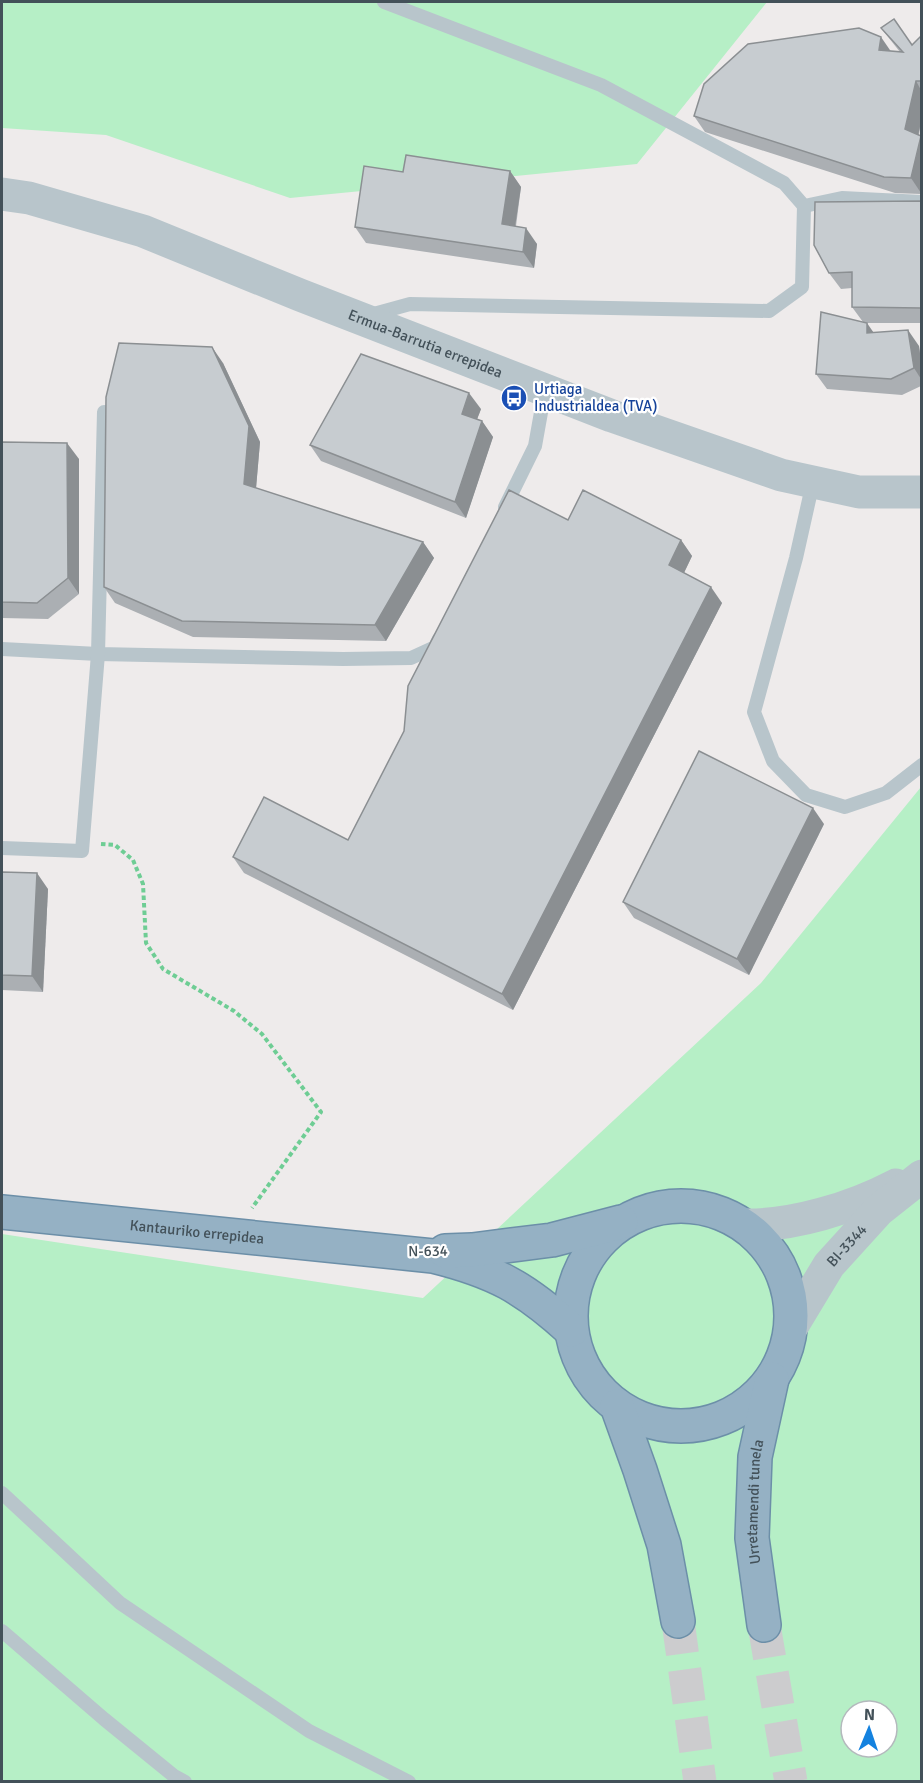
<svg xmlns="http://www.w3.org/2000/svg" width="923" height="1783" font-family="Signika,sans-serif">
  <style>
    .green { fill: #b6efc6; fill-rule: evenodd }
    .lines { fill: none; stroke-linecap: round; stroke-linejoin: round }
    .trunk-tunnel { stroke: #ccccce; stroke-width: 33; stroke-dasharray: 33 16; stroke-linecap: butt }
    .trunk-casing { stroke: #6c8fa8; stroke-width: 36 }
    .path { stroke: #6ecd94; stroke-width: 4; stroke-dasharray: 4.5 3; stroke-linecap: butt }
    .service { stroke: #b8c5cb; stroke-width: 14 }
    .tertiary { stroke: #b8c5cb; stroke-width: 33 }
    .trunk { stroke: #95b1c4; stroke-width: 33 }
    .wall { fill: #abafb3 }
    .shaded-wall { fill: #8b8f92 }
    .building { fill: #c7ccd0; stroke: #8b8f92; stroke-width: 1.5 }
    .labels { text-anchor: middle; stroke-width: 4.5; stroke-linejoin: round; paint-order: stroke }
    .street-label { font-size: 15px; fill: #435159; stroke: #fff }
    .transit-label { font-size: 15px; fill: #164399; stroke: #fff; text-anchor: start }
  </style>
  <rect width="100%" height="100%" fill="#eeebeb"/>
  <g class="green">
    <polygon points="2,2 767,2 637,164 290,198 106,135 2,128"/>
    <path d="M 921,787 L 921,1781 L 2,1781 L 2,1234 L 423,1298 L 761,983 ZM 851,1711 L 887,1711 L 887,1747 L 851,1747 Z"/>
  </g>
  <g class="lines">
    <g class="trunk-tunnel">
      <polyline points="678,1621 700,1782"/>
      <polyline points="764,1625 791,1782"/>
    </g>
    <defs>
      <g id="trunk">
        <circle cx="681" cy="1316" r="110"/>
        <path id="s3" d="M 2,1212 L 433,1256 C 494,1271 524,1287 571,1330"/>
        <polyline points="445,1251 472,1250 552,1240 621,1222"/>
        <polyline points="617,1406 640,1470 664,1545 678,1621"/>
        <path id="s4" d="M 764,1625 L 752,1538 L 755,1457 L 772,1379"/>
      </g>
    </defs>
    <use href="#trunk" class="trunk-casing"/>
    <polyline class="path" points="101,844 115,845 133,860 143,884 146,943 163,969 234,1011 262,1034 321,1112 252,1208"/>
    <g class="service">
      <polyline points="809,205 842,198 922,202"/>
      <polyline points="370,315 410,304 769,311 802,287 804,206 784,183 601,85 384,2"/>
      <polyline points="813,482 796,558 754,712 773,761 806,795 845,807 886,793 922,765"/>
      <polyline points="505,507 535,446 545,390"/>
      <polyline points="2,649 98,654 343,659 411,658 435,647 439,639"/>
      <polyline points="2,848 82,851 98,654 104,412"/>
      <polyline points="2,1493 120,1603 309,1731 409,1782"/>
      <polyline points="2,1631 104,1719 174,1776 185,1782"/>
    </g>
    <g class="tertiary">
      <path id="s1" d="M 2,194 L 29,198 L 143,231 L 300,295 L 612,416 L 781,475 L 859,492 L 922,492"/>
      <path d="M 744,1225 C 793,1226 852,1208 896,1185"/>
      <path id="s2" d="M 791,1328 L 829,1265 L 879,1210 L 922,1176"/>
    </g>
    <use href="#trunk" class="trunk"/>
  </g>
  <g class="wall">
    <polygon points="881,28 912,45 921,36 921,122 919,135 921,136 921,194 895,193 705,132 694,116 891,51 900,52"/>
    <polygon points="510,171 521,187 516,226 537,244 534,268 366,243 355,227 403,172"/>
    <polygon points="921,201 921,323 864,323 874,333 919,346 921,361 921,386 902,395 827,389 816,374 863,322 852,307 852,288 841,289 829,273"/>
    <polygon points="223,363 260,442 256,488 423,542 434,558 386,641 193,637 115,603 104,587"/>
    <polygon points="481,409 477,419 482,421 493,437 466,518 321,461 310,445"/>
    <polygon points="2,442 79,459 79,594 48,619 2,618"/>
    <polygon points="568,520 681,540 692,556 684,573 722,603 513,1010 244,873 233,857 348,840"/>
    <polygon points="824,824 749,975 634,918 623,902"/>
    <polygon points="2,872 48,889 43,992 2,990"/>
  </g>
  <g class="shaded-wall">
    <polygon points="881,37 892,53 879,50"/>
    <polygon points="916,81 921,90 921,122 916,145 905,129"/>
    <polygon points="921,136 921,193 911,178"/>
    <polygon points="510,171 521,187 513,240 502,224"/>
    <polygon points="526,228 537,244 534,268 523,252"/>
    <polygon points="867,323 878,339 867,333"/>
    <polygon points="908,330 919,346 921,361 921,379 914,368"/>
    <polygon points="212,347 223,363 260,442 255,500 244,484"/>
    <polygon points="469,393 481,409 473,430 462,414"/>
    <polygon points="482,421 493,437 466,518 455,502"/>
    <polygon points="67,443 79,459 79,594 68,578"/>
    <polygon points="681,540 692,556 680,581 669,565"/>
    <polygon points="423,542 434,558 386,641 375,625"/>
    <polygon points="711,587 722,603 513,1010 502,994"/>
    <polygon points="813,808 824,824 749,975 737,959"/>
    <polygon points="37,873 48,889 43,992 32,976"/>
  </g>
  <g class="building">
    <polygon points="894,19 912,45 921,36 921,81 916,81 905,129 921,136 911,178 884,177 694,116 704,84 748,44 859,28 881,37 879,50 903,52 881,28"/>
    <polygon points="406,155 510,171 502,224 526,228 523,252 355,227 364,166 403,172"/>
    <polygon points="921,201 921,308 852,307 852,272 829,273 814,245 815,202"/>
    <polygon points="821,312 867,323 867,333 908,330 914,368 891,379 816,374"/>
    <polygon points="119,343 212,347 249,426 244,484 423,542 375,625 182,621 104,587 106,397"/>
    <polygon points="361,354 469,393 462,414 482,421 455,502 310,445"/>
    <polygon points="2,442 67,443 68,578 37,603 2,602"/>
    <polygon points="509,490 568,520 583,490 681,540 669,565 711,587 502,994 233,857 264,797 348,840 404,731 408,686"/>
    <polygon points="699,751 813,808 737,959 623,902"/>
    <polygon points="2,872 37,873 32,976 2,975"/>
  </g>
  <defs>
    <symbol id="bus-disc" viewBox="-11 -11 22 22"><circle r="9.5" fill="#1a4fb4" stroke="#fff"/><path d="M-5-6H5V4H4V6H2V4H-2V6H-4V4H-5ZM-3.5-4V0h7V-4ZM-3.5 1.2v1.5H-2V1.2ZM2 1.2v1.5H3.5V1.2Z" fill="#fff"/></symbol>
  </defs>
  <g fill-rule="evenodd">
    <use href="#bus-disc" x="499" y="383" width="30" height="30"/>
  </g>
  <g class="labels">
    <g class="street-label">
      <text dy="5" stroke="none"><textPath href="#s1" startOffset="450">Ermua-Barrutia errepidea</textPath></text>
      <text dy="5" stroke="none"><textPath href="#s3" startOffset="196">Kantauriko errepidea</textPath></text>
      <text dy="5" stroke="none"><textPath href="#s2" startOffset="100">BI-3344</textPath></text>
      <text transform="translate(428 1251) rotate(-1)" y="5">N-634</text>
      <text dy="5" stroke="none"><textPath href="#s4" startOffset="124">Urretamendi tunela</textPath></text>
    </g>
    <g class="transit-label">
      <text x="534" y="394">Urtiaga<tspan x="534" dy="17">Industrialdea (TVA)</tspan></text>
    </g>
  </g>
  <rect width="923" height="1783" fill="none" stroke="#435159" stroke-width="6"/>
  <g transform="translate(869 1729) rotate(2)"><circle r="28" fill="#ffffff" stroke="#b4b9bd" stroke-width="1.5"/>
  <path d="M0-4.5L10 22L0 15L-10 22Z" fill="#1482df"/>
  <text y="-9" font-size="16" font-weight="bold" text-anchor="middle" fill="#435159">N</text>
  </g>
</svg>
